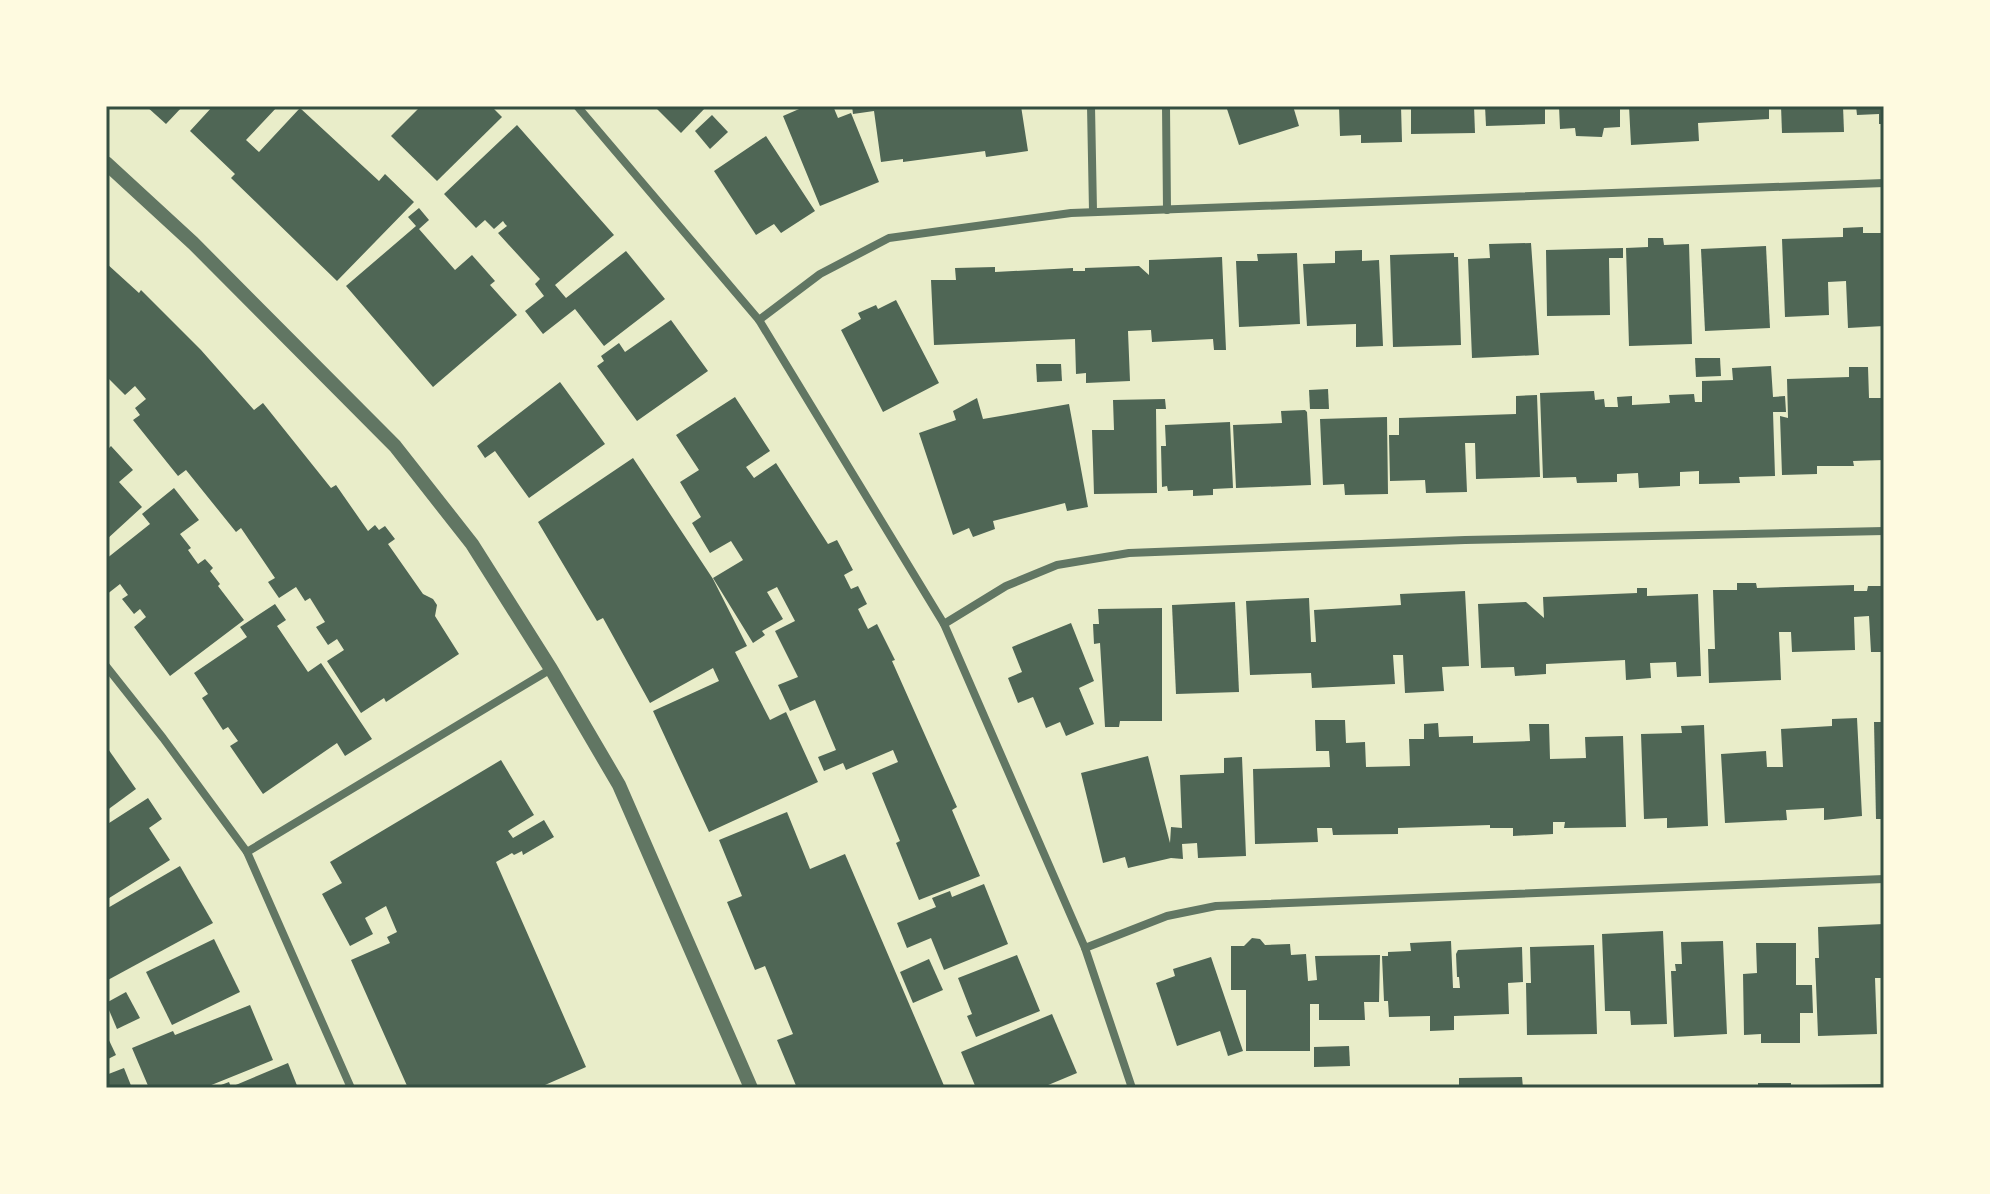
<svg xmlns="http://www.w3.org/2000/svg" width="1990" height="1194" font-family="'Titillium Web',sans-serif">
  <style>
    .building { fill: #4f6655 }
    .lines { fill: none; stroke-linecap: round; stroke-linejoin: round }
    .minor { stroke: #617663; stroke-width: 8 }
    .tertiary { stroke: #617663; stroke-width: 14 }
    .neatline { fill: none; stroke: #344e41; stroke-width: 3 }
  </style>
  <rect width="100%" height="100%" fill="#e9edc9"/>
  <g class="building">
    <polygon points="146,106 183,106 166,124"/>
    <polygon points="213,106 278,106 246,140 259,152 300,108 379,181 385,174 414,202 337,281 231,178 235,174 190,131"/>
    <polygon points="421,106 491,106 502,117 437,181 391,136"/>
    <polygon points="654,106 707,106 681,133"/>
    <polygon points="806,106 833,106 838,118 851,113 879,182 820,206 783,116"/>
    <polygon points="852,106 1021,106 1028,151 986,157 985,151 903,162 903,159 881,162 874,111 853,114"/>
    <polygon points="1226,106 1293,106 1299,126 1239,145"/>
    <polygon points="1339,106 1401,106 1402,142 1361,143 1361,135 1340,136"/>
    <polygon points="1411,106 1474,106 1475,133 1411,134"/>
    <polygon points="1485,106 1545,106 1545,124 1486,126"/>
    <polygon points="1559,106 1620,106 1620,127 1604,128 1602,137 1576,136 1575,128 1560,129"/>
    <polygon points="1629,106 1769,106 1769,119 1698,123 1699,141 1631,145"/>
    <polygon points="1781,106 1843,106 1844,132 1782,133"/>
    <polygon points="1856,106 1884,106 1884,124 1879,124 1879,114 1857,115"/>
    <polygon points="712,115 728,132 710,149 695,131"/>
    <polygon points="517,125 614,235 555,285 566,298 626,251 665,299 604,346 575,309 543,334 525,311 544,296 535,284 540,279 498,233 507,226 505,224 503,221 494,229 485,220 476,228 444,194"/>
    <polygon points="766,136 815,211 781,233 774,224 756,235 714,171"/>
    <polygon points="419,208 429,220 419,229 455,270 472,255 495,281 490,285 517,315 433,387 346,286 416,226 408,217"/>
    <polygon points="1863,227 1863,233 1884,233 1884,326 1848,328 1846,281 1828,282 1829,315 1785,317 1782,239 1843,237 1843,228"/>
    <polygon points="1648,238 1663,238 1664,245 1689,244 1692,344 1629,346 1626,248 1648,247"/>
    <polygon points="1531,243 1539,355 1472,358 1468,259 1490,258 1489,244"/>
    <polygon points="1766,246 1770,328 1705,331 1701,249"/>
    <polygon points="1623,248 1623,258 1609,258 1610,315 1547,316 1546,250"/>
    <polygon points="1362,250 1362,261 1379,260 1383,346 1356,347 1356,324 1307,326 1303,264 1335,263 1335,251"/>
    <polygon points="1297,253 1300,324 1239,327 1236,261 1258,261 1257,254"/>
    <polygon points="1454,253 1454,257 1458,257 1461,345 1393,347 1390,255"/>
    <polygon points="1222,257 1226,350 1214,350 1213,339 1152,342 1151,330 1128,331 1130,381 1086,383 1086,373 1076,374 1075,339 934,345 931,280 956,280 955,268 995,267 995,272 1073,268 1073,271 1085,271 1085,268 1139,266 1149,275 1149,260"/>
    <polygon points="106,263 139,293 141,290 201,350 254,410 263,403 331,488 336,485 368,531 375,525 379,530 385,526 395,539 388,544 423,594 433,599 437,605 435,616 459,654 386,702 384,698 361,713 327,661 344,650 337,639 328,645 316,627 325,622 310,598 305,601 296,587 279,598 268,582 275,578 241,528 236,532 186,470 178,476 133,420 140,415 135,408 146,399 135,386 125,395 106,376"/>
    <polygon points="896,300 939,383 883,412 841,330 861,319 858,313 876,305 878,309"/>
    <polygon points="671,320 708,371 637,421 597,366 604,361 601,356 619,343 625,352"/>
    <polygon points="1695,358 1720,358 1721,376 1696,377"/>
    <polygon points="1036,364 1061,364 1062,381 1037,382"/>
    <polygon points="1771,366 1773,397 1785,396 1786,412 1773,412 1775,476 1739,477 1740,483 1699,484 1699,471 1680,472 1680,486 1639,488 1638,473 1617,474 1617,482 1577,483 1576,477 1543,478 1540,393 1594,391 1595,400 1604,399 1605,407 1618,407 1617,397 1632,396 1632,405 1670,403 1669,395 1694,394 1695,402 1702,402 1702,381 1733,380 1732,368"/>
    <polygon points="1849,367 1868,367 1869,398 1884,398 1884,460 1853,461 1854,466 1817,466 1817,474 1782,475 1780,416 1788,418 1787,379 1849,377"/>
    <polygon points="560,382 605,444 529,498 495,451 485,458 477,446"/>
    <polygon points="1328,389 1329,409 1310,409 1309,390"/>
    <polygon points="1537,395 1540,477 1476,479 1475,443 1465,443 1467,492 1426,493 1425,480 1390,481 1389,435 1399,435 1399,418 1516,414 1516,396"/>
    <polygon points="735,397 770,451 746,467 754,478 776,463 828,544 837,540 853,570 844,575 851,589 858,586 867,604 858,609 868,629 877,624 895,660 892,661 957,807 952,810 980,876 919,900 896,843 900,841 872,773 898,762 893,750 846,770 843,763 824,771 818,757 836,750 815,700 790,711 778,685 798,677 775,631 795,621 777,587 767,592 783,619 762,631 765,635 753,643 713,578 743,560 731,541 710,553 692,523 701,517 680,482 699,470 676,435"/>
    <polygon points="977,398 983,419 1069,404 1088,507 1067,511 1065,503 993,521 995,529 973,537 969,528 953,535 919,433 956,420 953,411"/>
    <polygon points="1165,399 1166,409 1156,409 1157,493 1094,494 1092,430 1114,430 1113,400"/>
    <polygon points="1305,410 1307,412 1311,485 1236,488 1233,425 1282,423 1281,411"/>
    <polygon points="1387,417 1388,494 1345,495 1344,484 1323,485 1320,419"/>
    <polygon points="1230,422 1233,488 1213,489 1213,495 1193,496 1193,490 1168,491 1167,486 1162,487 1161,446 1166,446 1165,425"/>
    <polygon points="111,446 133,470 119,482 142,507 106,540 106,451"/>
    <polygon points="633,458 713,579 747,646 735,652 770,720 786,712 818,782 709,832 653,711 719,681 713,668 650,703 603,618 597,621 538,522"/>
    <polygon points="174,488 199,520 180,534 191,548 188,550 198,564 205,559 213,568 210,571 220,584 218,586 244,620 170,676 134,627 146,617 140,609 134,614 122,599 128,595 120,584 106,595 106,559 150,524 142,514"/>
    <polygon points="1737,583 1756,583 1757,588 1854,585 1854,591 1867,591 1868,586 1884,586 1884,652 1871,652 1869,616 1854,617 1855,650 1792,652 1791,632 1779,632 1781,680 1709,683 1708,649 1715,649 1713,590 1737,590"/>
    <polygon points="1637,588 1647,588 1647,596 1698,594 1701,676 1677,677 1676,662 1650,663 1651,678 1626,680 1625,660 1546,664 1546,674 1515,676 1514,667 1481,668 1478,604 1526,602 1544,618 1543,597 1637,593"/>
    <polygon points="1465,591 1469,666 1442,667 1444,691 1405,693 1403,655 1393,655 1395,684 1312,688 1311,673 1250,675 1246,601 1309,598 1311,642 1316,642 1314,610 1401,605 1400,594"/>
    <polygon points="1235,602 1239,692 1176,694 1172,605"/>
    <polygon points="275,604 286,620 277,626 308,672 321,663 372,739 345,756 337,743 263,794 230,746 238,741 228,727 223,730 202,698 208,694 194,673 247,637 240,627"/>
    <polygon points="1162,608 1162,721 1120,721 1119,727 1105,727 1100,643 1094,644 1093,624 1099,624 1098,609"/>
    <polygon points="1071,623 1094,681 1079,688 1094,724 1066,736 1060,722 1046,728 1033,697 1018,703 1008,678 1022,672 1012,647"/>
    <polygon points="1857,718 1862,816 1824,820 1824,808 1786,810 1787,820 1725,823 1721,754 1766,751 1767,767 1783,767 1781,729 1832,726 1832,719"/>
    <polygon points="1315,720 1345,720 1346,743 1365,742 1366,767 1410,766 1409,739 1424,739 1424,724 1438,723 1439,737 1473,736 1473,743 1530,741 1529,724 1549,724 1550,759 1586,758 1585,737 1623,736 1626,827 1564,828 1565,822 1553,822 1553,834 1513,836 1513,828 1490,828 1490,825 1398,828 1398,834 1333,835 1332,828 1317,828 1318,842 1255,844 1253,769 1330,767 1329,751 1316,751"/>
    <polygon points="1874,722 1884,722 1884,819 1876,819"/>
    <polygon points="1704,725 1708,826 1667,828 1667,818 1644,819 1641,734 1682,733 1681,726"/>
    <polygon points="106,746 136,789 106,811"/>
    <polygon points="1148,756 1170,843 1171,827 1182,828 1180,775 1224,773 1224,758 1242,757 1246,856 1198,858 1197,843 1182,844 1183,859 1171,858 1128,868 1125,857 1103,863 1081,773"/>
    <polygon points="501,760 534,815 508,831 513,838 544,820 554,837 523,855 522,851 514,855 512,853 496,862 586,1067 545,1085 546,1088 408,1088 351,960 390,943 387,937 397,932 386,906 365,918 373,934 350,946 322,894 342,883 330,862"/>
    <polygon points="148,798 162,819 149,828 170,860 106,900 106,825"/>
    <polygon points="787,812 810,869 845,854 945,1088 797,1088 777,1040 793,1034 765,966 755,970 727,902 742,896 719,840"/>
    <polygon points="180,866 213,923 106,981 106,909"/>
    <polygon points="984,884 1008,944 944,970 931,938 907,948 897,923 936,907 932,898 950,891 952,897"/>
    <polygon points="1884,924 1884,978 1875,978 1877,1034 1818,1036 1815,958 1819,958 1818,927"/>
    <polygon points="1663,931 1667,1024 1631,1025 1630,1011 1605,1011 1602,934"/>
    <polygon points="1252,938 1260,939 1265,945 1290,944 1291,955 1306,954 1308,981 1317,980 1315,956 1380,955 1379,1002 1364,1002 1365,1020 1319,1020 1319,1004 1310,1004 1310,1051 1246,1051 1246,990 1231,990 1231,946 1244,946"/>
    <polygon points="214,939 240,992 172,1025 146,972"/>
    <polygon points="1451,941 1453,988 1460,988 1459,977 1457,977 1456,954 1458,950 1522,947 1523,982 1508,983 1509,1014 1454,1016 1454,1030 1430,1031 1430,1016 1389,1017 1388,1001 1384,1001 1382,956 1388,956 1388,952 1411,951 1410,943"/>
    <polygon points="1723,941 1727,1034 1674,1037 1671,971 1676,971 1675,964 1682,964 1681,942"/>
    <polygon points="1756,943 1796,943 1796,985 1812,985 1813,1013 1800,1013 1800,1043 1761,1043 1761,1034 1744,1035 1743,974 1757,973"/>
    <polygon points="1594,945 1597,1034 1527,1035 1526,983 1531,983 1530,947"/>
    <polygon points="1017,955 1040,1011 976,1037 967,1016 972,1014 958,978"/>
    <polygon points="1211,957 1243,1051 1228,1056 1220,1031 1177,1046 1156,983 1175,976 1173,969"/>
    <polygon points="929,959 943,990 913,1003 900,972"/>
    <polygon points="126,992 140,1018 117,1029 106,1003"/>
    <polygon points="250,1005 273,1060 204,1088 149,1088 132,1048 173,1031 175,1035"/>
    <polygon points="1052,1014 1077,1073 1041,1088 976,1088 961,1052"/>
    <polygon points="106,1034 116,1055 106,1060"/>
    <polygon points="1349,1046 1350,1066 1314,1067 1314,1047"/>
    <polygon points="288,1063 298,1088 213,1088 229,1082 231,1087"/>
    <polygon points="124,1068 132,1088 106,1088 106,1075"/>
    <polygon points="1522,1077 1523,1088 1459,1088 1459,1078"/>
    <rect x="1758" y="1083" width="33" height="5"/>
    <polygon points="1884,1084 1884,1088 1820,1088 1820,1085"/>
  </g>
  <g class="lines">
    <g class="minor">
      <polyline points="577,106 759,320 944,624 1085,948 1132,1088"/>
      <polyline points="1091,106 1093,211"/>
      <polyline points="1166,106 1167,210"/>
      <polyline points="759,320 820,274 889,238 1071,213 1884,183"/>
      <polyline points="944,624 1006,586 1057,565 1129,553 1465,540 1884,531"/>
      <polyline points="106,666 163,738 247,852 351,1088"/>
      <polyline points="247,852 551,669"/>
      <polyline points="1085,948 1167,916 1216,906 1884,879"/>
    </g>
    <polyline class="tertiary" points="106,163 193,243 395,446 472,544 551,669 619,785 751,1088"/>
  </g>
  <rect width="1990" height="1194" fill="none" stroke="#fefae0" stroke-width="216"/>
  <rect x="108" y="108" width="1774" height="978" class="neatline"/>
</svg>
